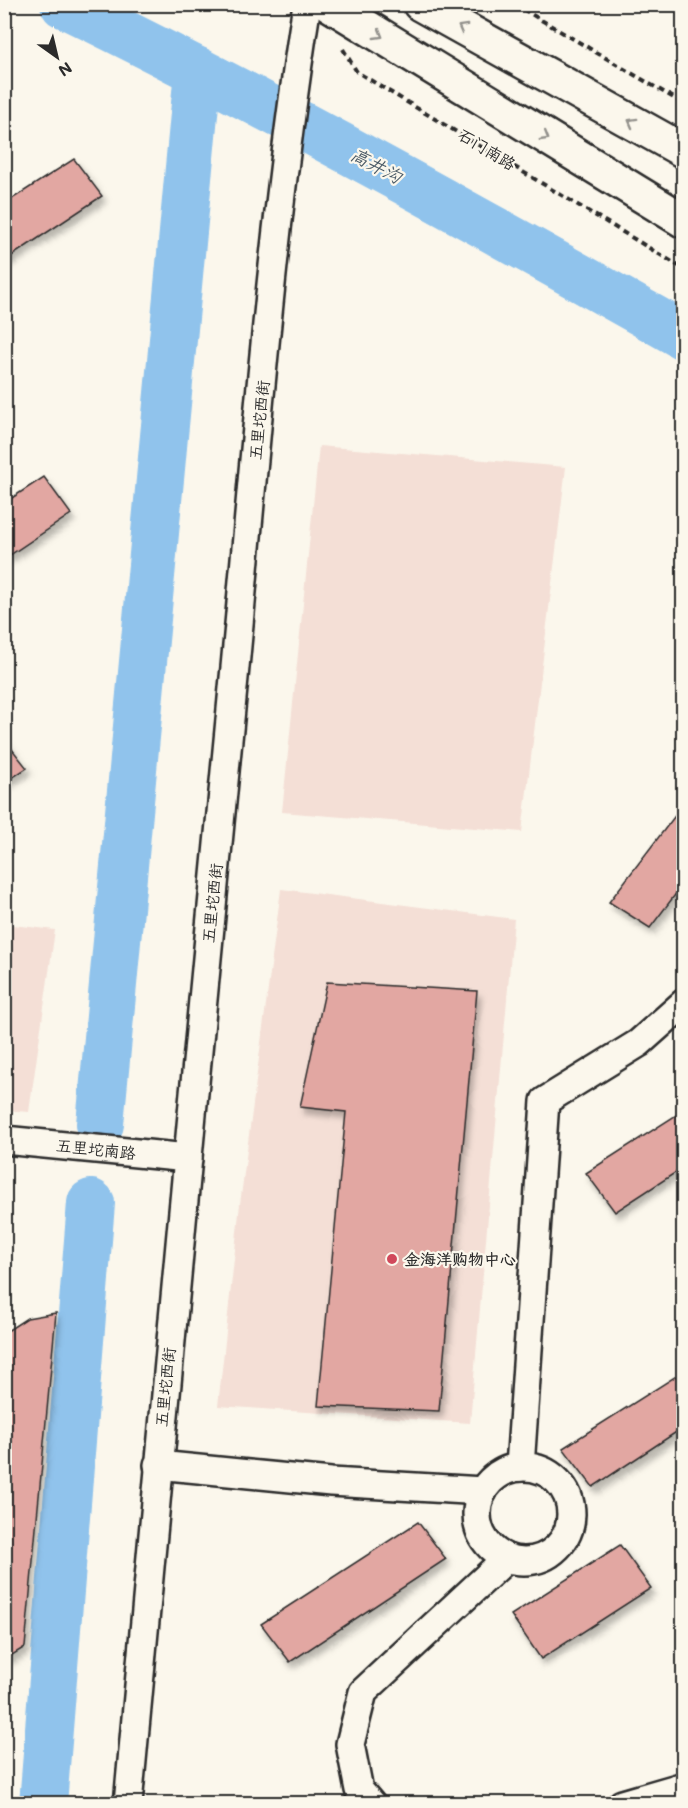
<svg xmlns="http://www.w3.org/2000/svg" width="688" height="1808" font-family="Mali,'LXGW WenKai TC',sans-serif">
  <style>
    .built { fill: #f4dfd6 }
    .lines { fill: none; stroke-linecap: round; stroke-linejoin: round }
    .river { stroke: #90c3ec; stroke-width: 48 }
    .building { fill: #e2a7a2; stroke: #2b2b2b; stroke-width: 1.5; filter: url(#shadow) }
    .minor-casing { stroke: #2b2b2b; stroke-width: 32 }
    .major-casing { stroke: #2b2b2b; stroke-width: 38 }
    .path { stroke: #2b2b2b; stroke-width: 4; stroke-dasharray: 6 4.5; stroke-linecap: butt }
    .minor { stroke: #fbf7ec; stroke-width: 27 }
    .major { stroke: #fbf7ec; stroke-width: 33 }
    .oneway { stroke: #93918c }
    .poi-dot { fill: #d1495b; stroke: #fbf7ec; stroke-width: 2 }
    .labels { text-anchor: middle; stroke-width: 4.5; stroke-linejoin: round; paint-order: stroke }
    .street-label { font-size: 16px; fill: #2b2b2b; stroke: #fbf7ec }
    .poi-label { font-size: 16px; font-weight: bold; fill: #2b2b2b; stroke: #fbf7ec; text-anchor: start }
    .water-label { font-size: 18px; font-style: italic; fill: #495965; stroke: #fbf7ec }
  </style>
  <defs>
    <filter id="shadow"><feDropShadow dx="3.5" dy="6" stdDeviation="3" flood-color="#0004"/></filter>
  </defs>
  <rect width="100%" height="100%" fill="#fbf7ec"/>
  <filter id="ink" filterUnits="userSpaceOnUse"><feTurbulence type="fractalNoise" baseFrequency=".0167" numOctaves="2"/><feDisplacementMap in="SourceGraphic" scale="12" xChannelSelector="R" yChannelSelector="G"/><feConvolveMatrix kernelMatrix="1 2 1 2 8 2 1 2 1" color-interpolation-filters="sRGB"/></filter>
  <g filter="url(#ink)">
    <g class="built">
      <polygon points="319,446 566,467 522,832 282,812"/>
      <polygon points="281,889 514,919 470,1423 218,1406 240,1204"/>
      <polygon points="5,924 55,930 29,1112 5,1110"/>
    </g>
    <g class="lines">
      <g class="river">
        <path d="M 64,4 C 275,107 479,221 684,336"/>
        <polyline points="100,1124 198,71"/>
        <polyline points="43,1804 91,1203"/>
      </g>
    </g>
    <g class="building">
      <polygon points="74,159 102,196 4,261 4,204"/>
      <polygon points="44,477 71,514 4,559 4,503"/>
      <polygon points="4,739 27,768 4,783"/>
      <polygon points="684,804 684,883 650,928 609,902"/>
      <polygon points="327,982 477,991 439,1411 318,1406 346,1112 300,1107"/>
      <polygon points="684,1110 684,1167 615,1212 586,1173"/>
      <polygon points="56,1313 25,1647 4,1660 4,1333 27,1318"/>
      <polygon points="684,1371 684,1427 593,1487 563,1448"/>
      <polygon points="418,1522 446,1559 290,1662 261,1624"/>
      <polygon points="620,1545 651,1588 541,1659 511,1615"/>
    </g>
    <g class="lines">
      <defs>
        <g id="minor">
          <polyline points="4,1140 188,1158"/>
          <polyline points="158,1465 331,1482 483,1491"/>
          <polyline points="520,1467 545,1101 639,1043 684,1003"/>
          <circle cx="524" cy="1514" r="47"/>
          <path d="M 128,1804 C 160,1438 196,1074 231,709 C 254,474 270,238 307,4"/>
          <polyline points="371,1804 359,1790 350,1744 363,1692 507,1558"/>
          <polyline points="622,1804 684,1786"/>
        </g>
        <g id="major">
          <polyline points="329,4 684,221"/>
          <polyline points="420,4 684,151"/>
        </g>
      </defs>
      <use href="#minor" class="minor-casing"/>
      <use href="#major" class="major-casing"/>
      <g class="path">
        <polyline points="514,4 684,104"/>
        <polyline points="343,49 357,72 684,269"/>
      </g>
      <use href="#minor" class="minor"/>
      <use href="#major" class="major"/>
    </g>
    <defs><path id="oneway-chevron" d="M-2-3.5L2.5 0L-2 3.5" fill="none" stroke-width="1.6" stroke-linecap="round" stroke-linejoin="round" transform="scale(1.5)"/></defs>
    <g class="oneway">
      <use href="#oneway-chevron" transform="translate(462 28) rotate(-151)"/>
      <use href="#oneway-chevron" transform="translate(379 35) rotate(31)"/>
      <use href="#oneway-chevron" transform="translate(632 122) rotate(-151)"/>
      <use href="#oneway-chevron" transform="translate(545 137) rotate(31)"/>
    </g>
  </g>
  <circle class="poi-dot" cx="392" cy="1259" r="6"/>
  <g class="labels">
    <g class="street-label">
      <text transform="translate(487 149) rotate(31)" y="6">石门南路</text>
      <text transform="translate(259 420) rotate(-84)" y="6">五里坨西街</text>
      <text transform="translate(212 903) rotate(-84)" y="6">五里坨西街</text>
      <text transform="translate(96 1149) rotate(6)" y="6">五里坨南路</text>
      <text transform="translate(165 1387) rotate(-84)" y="6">五里坨西街</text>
    </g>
    <g class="poi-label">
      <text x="404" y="1265">金海洋购物中心</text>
    </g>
    <g class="water-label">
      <text transform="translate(376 166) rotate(28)" y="6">高井沟</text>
    </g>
  </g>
  <rect width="688" height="1808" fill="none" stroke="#fbf7ec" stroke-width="24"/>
  <rect x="12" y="12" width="664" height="1784" fill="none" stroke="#2b2b2b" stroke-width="2" filter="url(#ink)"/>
  <g transform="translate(57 57) rotate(146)" stroke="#fbf7ec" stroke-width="4.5" paint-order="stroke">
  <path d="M0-4.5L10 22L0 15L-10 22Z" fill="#2b2b2b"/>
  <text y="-9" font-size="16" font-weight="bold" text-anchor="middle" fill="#2b2b2b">N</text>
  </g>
</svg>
